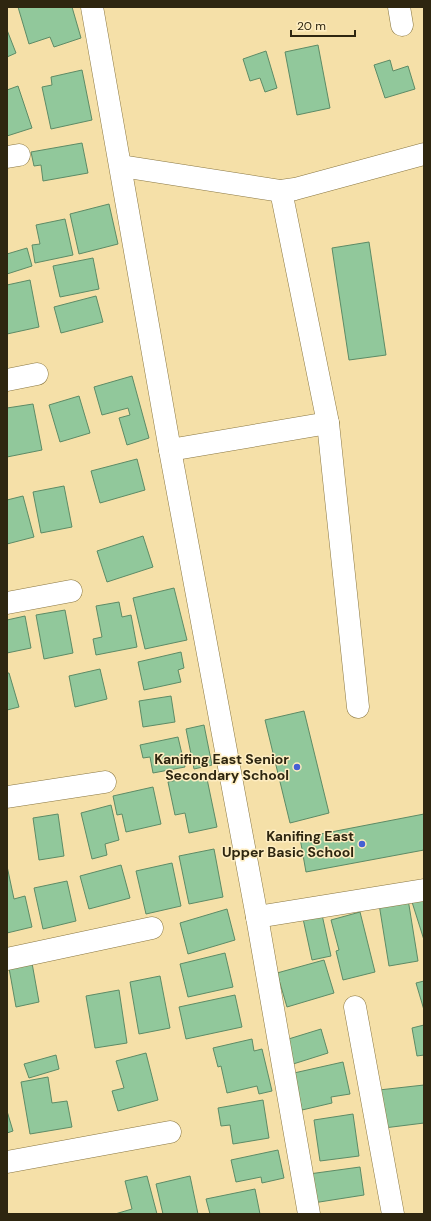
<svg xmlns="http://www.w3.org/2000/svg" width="431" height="1221" font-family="'DM Sans',sans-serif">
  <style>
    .building { fill: #91c89b; stroke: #5d8b66 }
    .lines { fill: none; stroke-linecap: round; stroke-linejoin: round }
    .minor-casing { stroke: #8a7742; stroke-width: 23 }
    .minor { stroke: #fff; stroke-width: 22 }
    .poi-dot { fill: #4660d4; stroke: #feedc1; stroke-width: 1.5 }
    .labels { text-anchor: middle; stroke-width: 3; stroke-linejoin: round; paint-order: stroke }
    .poi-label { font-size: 14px; font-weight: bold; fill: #2e2610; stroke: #feedc1; text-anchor: end }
  </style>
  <rect width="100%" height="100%" fill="#f5e0a8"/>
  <g class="building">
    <polygon points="18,7 72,7 81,38 54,47 50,37 29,44"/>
    <polygon points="7,30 16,53 7,57"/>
    <polygon points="318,45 330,108 297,115 285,52"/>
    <polygon points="266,51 277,88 265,92 260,78 250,81 243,59"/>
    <polygon points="390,60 393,71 408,66 415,89 385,98 374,65"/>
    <polygon points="82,70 92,120 51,129 42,87 52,85 51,77"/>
    <polygon points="18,86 32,128 7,136 7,90"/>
    <polygon points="82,143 88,173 43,181 41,165 34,166 31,152"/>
    <polygon points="109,204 118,244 79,254 70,214"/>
    <polygon points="65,219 73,255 35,263 32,245 40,244 36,225"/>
    <polygon points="369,242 386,355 349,360 332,248"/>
    <polygon points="27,248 32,266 7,274 7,254"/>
    <polygon points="93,258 99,289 60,297 53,266"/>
    <polygon points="30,280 39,327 7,334 7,285"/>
    <polygon points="96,296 103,322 61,333 54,307"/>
    <polygon points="132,376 149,438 127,445 119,418 130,415 128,408 102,415 94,387"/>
    <polygon points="79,396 90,433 60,442 49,405"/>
    <polygon points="33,404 42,450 7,457 7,408"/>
    <polygon points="137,459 145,490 100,503 91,471"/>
    <polygon points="64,486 72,527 41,533 33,492"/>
    <polygon points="23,496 34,537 7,544 7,500"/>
    <polygon points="143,536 153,567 107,582 97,551"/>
    <polygon points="174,588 187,640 145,649 133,598"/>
    <polygon points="119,602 122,617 131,615 137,647 96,655 93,639 102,637 96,606"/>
    <polygon points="65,610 73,653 44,659 36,615"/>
    <polygon points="25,616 31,648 7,653 7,620"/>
    <polygon points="181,652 184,668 178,670 181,682 144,690 138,662"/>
    <polygon points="100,669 107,699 75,707 69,676"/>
    <polygon points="7,673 9,673 19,707 7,710"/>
    <polygon points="171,696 175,722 143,727 139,701"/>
    <polygon points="304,711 329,813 290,823 265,720"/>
    <polygon points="204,725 212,765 194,769 186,729"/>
    <polygon points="178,737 185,767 153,773 150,757 143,758 140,745"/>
    <polygon points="206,774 217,827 189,833 185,813 175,815 168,782"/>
    <polygon points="153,787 161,824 126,832 122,814 117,815 113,796"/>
    <polygon points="111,805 119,840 105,844 107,855 92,859 81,813"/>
    <polygon points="58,814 64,856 39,860 33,818"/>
    <polygon points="424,814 424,850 306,872 300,838"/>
    <polygon points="214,849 223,897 189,904 179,856"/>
    <polygon points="172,863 181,906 146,914 136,871"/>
    <polygon points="121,865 130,898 89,909 80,876"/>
    <polygon points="7,866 14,899 25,896 32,927 7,933"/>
    <polygon points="67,881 76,921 43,929 34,888"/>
    <polygon points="424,898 424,940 412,902"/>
    <polygon points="408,899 418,961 389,966 379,904"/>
    <polygon points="227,909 235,940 188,954 180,923"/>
    <polygon points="321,910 331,956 312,960 302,914"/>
    <polygon points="360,912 375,972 343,980 336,951 339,950 331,920"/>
    <polygon points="225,953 233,987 188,997 180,964"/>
    <polygon points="324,960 334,993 287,1007 277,973"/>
    <polygon points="32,963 39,1002 16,1007 9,968"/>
    <polygon points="160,976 170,1028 139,1034 130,982"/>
    <polygon points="424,981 424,1010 416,983"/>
    <polygon points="119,990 127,1043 95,1048 86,996"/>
    <polygon points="235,995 242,1027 186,1039 179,1007"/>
    <polygon points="424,1025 424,1055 417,1056 412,1028"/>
    <polygon points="321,1029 328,1053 290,1065 282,1041"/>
    <polygon points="252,1039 254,1051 262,1049 272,1091 259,1094 257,1086 227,1093 221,1066 218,1067 213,1048"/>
    <polygon points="146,1053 158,1100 118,1111 112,1091 124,1088 116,1061"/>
    <polygon points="56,1055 59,1069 29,1078 24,1064"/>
    <polygon points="343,1062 350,1094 331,1097 332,1103 302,1110 294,1073"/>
    <polygon points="48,1077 52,1103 67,1101 72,1127 30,1134 21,1082"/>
    <polygon points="424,1085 424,1123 384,1128 379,1090"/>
    <polygon points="263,1100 269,1138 233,1144 230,1125 221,1126 218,1108"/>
    <polygon points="7,1111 13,1131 7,1133"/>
    <polygon points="353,1114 359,1156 320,1161 314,1120"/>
    <polygon points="278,1150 284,1178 262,1183 261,1177 236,1182 231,1160"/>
    <polygon points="360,1167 364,1195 313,1203 309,1174"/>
    <polygon points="147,1176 157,1214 115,1214 132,1209 125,1181"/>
    <polygon points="190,1176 198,1214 163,1214 156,1184"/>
    <polygon points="255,1189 260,1214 210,1214 206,1199"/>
  </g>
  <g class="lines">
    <defs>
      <g id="minor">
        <polyline points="92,7 170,450 257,917 309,1214"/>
        <polyline points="399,7 402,25"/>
        <polyline points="7,157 19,155"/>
        <polyline points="121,166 281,191 295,189 424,154"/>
        <polyline points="7,380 37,374"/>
        <polyline points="328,423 358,707"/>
        <polyline points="170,450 328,423 281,191"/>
        <polyline points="7,603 71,591"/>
        <polyline points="7,797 105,782"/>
        <polyline points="257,917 424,890"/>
        <polyline points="7,959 152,928"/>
        <polyline points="355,1007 393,1214"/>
        <polyline points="7,1162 170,1132"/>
      </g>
    </defs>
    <use href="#minor" class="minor-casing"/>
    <use href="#minor" class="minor"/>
  </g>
  <g class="poi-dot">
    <circle cx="297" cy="767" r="4"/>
    <circle cx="362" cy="844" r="4"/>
  </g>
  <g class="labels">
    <g class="poi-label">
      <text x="289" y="764">Kanifing East Senior<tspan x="289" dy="16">Secondary School</tspan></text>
      <text x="354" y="841">Kanifing East<tspan x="354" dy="16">Upper Basic School</tspan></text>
    </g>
  </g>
  <rect width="431" height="1221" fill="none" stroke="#2e2610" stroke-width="16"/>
  <path d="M291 30v6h64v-6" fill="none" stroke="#2e2610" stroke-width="2"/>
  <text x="297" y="30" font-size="12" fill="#2e2610" stroke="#feedc1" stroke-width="3" paint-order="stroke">20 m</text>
</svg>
